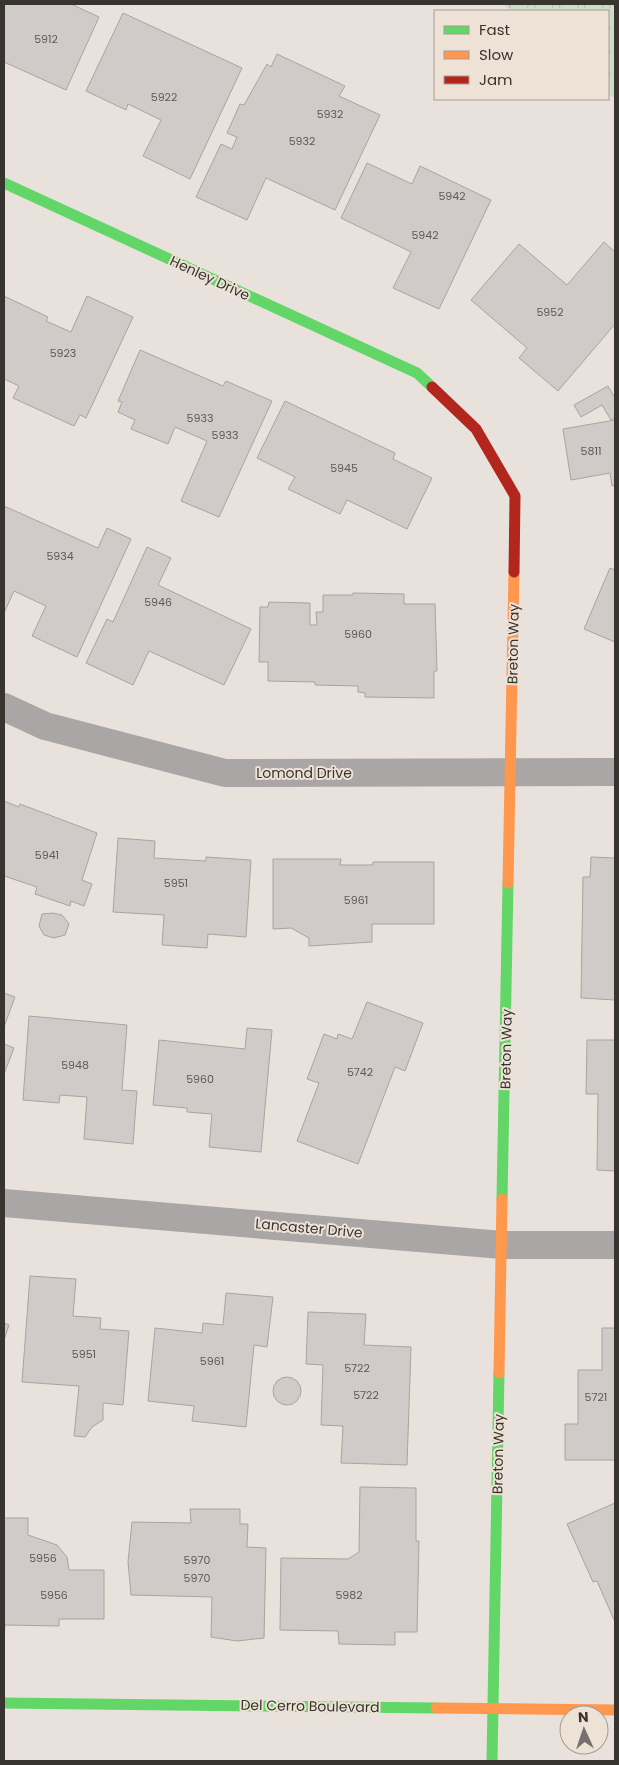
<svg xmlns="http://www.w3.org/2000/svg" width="619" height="1765" font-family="Poppins,sans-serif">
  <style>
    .park { fill: url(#park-crowns) }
    .building { fill: #d0cac8; stroke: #a9a3a1 }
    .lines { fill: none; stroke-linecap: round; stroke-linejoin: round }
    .street { stroke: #aaa6a6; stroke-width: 28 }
    .fast { stroke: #63d668; stroke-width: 11 }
    .slow { stroke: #ff974d; stroke-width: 11 }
    .jam { stroke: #b3261e; stroke-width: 11 }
    .labels { text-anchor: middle; stroke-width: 4; stroke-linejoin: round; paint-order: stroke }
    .number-label { font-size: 11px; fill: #5e5a55 }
    .street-label { font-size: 14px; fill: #38342f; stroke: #eee2d7 }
  </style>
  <defs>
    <pattern id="park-crowns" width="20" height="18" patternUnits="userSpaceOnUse" patternTransform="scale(1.25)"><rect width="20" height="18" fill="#ccdcc7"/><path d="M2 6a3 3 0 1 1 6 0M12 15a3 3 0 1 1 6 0" fill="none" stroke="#b0bdab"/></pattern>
  </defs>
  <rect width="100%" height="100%" fill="#e9e2dc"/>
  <polygon class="park" points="503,4 615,4 615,99 608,93 608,11 511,11"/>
  <g class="building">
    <polygon points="4,4 71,4 99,17 66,90 4,62"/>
    <polygon points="123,13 242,68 190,179 143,156 161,120 128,104 126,110 86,91"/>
    <polygon points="277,54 345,86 339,96 380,115 335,210 266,178 247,220 196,197 221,144 232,149 237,137 227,133 240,104 244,105 267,64 271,67"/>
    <polygon points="367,163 412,184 420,166 491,200 439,309 393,288 411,252 341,218"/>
    <polygon points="604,242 615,252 615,324 558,391 519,358 527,348 471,300 519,244 567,285"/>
    <polygon points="4,296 48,317 46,321 71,332 87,296 133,317 86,418 80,415 74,426 13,398 19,386 4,379"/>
    <polygon points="140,350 223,386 226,381 272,401 219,517 181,501 207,441 175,427 168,444 131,429 135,420 118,412 122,402 118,401"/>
    <polygon points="608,386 615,398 615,418 611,420 602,405 581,417 574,405"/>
    <polygon points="285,401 395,453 393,459 432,478 407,529 347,500 340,514 288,489 295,477 257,458"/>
    <polygon points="615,420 615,485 612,486 610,473 571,480 563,429"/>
    <polygon points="4,506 98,548 107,528 131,539 77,657 32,636 46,606 14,591 4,613"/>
    <polygon points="147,547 171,558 158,585 251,629 224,685 149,651 133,685 86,663 107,619 113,622"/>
    <polygon points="610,568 615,570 615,642 584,629"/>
    <polygon points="353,593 404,594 404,604 435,604 437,671 434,671 434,698 365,697 365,693 358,692 358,686 315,685 315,682 268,681 268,662 259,662 260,607 268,607 269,602 310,603 310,625 317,625 316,612 323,612 323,595 353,595"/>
    <polygon points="4,801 19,807 20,804 97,833 82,880 92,884 84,906 71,901 70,906 35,894 37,887 4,876"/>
    <polygon points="118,838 155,841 154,858 206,861 206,857 251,860 246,937 208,934 207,948 162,945 164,915 113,912"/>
    <polygon points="591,857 615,858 615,1000 581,998 583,877 590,877"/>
    <polygon points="273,859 341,859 340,865 373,865 373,862 434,862 434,924 372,924 372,942 309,946 309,938 291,928 273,929"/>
    <polygon points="53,913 62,915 69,924 65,935 54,938 44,935 39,926 42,914"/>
    <polygon points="4,993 15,997 4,1027"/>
    <polygon points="367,1002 423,1023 405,1071 395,1067 358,1164 297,1141 319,1083 307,1079 324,1034 337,1039 338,1034 352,1039"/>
    <polygon points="29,1016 127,1025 122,1090 137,1091 133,1144 84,1139 87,1097 60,1095 59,1103 23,1100"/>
    <polygon points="247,1028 272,1030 261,1152 209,1147 212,1114 187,1112 187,1108 153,1105 159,1040 245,1049"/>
    <polygon points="587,1040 615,1040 615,1171 597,1170 598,1094 586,1094"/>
    <polygon points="4,1044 14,1048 4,1074"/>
    <polygon points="30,1276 76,1279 73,1316 101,1318 100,1329 129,1331 123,1405 103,1403 103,1420 92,1427 85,1437 74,1436 79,1386 22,1382"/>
    <polygon points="226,1293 273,1297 267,1347 254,1345 246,1427 192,1421 194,1406 148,1401 155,1328 202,1333 203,1323 223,1325"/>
    <polygon points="308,1312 366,1314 364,1345 411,1347 407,1465 341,1463 343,1426 321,1425 323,1365 306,1364"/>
    <polygon points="4,1323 9,1325 4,1340"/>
    <polygon points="602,1328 615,1328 615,1460 565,1460 565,1424 578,1424 578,1370 602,1370"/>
    <circle cx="287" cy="1391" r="14"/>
    <polygon points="360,1487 416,1488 416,1541 419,1541 417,1632 395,1632 395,1645 339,1644 338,1631 280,1630 281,1558 348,1559 359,1552"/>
    <polygon points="615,1503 615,1622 597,1581 593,1582 567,1524"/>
    <polygon points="190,1509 240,1509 240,1524 248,1524 247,1547 266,1548 264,1638 237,1641 211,1637 212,1597 131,1595 128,1562 132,1522 191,1523"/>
    <polygon points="4,1518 28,1518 28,1535 57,1545 67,1557 69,1570 104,1570 104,1619 59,1619 59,1626 5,1625 4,1638"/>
  </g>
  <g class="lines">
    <g class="street">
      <polyline points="4,707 45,726 225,773 615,772"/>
      <polyline points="4,1203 502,1245 615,1245"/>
    </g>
    <g class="fast">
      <polyline points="4,183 417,373 432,387"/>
      <polyline points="502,1199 508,883"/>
      <polyline points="4,1703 436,1708"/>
      <polyline points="492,1761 499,1373"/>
    </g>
    <g class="slow">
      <polyline points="508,883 514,572"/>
      <polyline points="499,1373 502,1199"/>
      <polyline points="436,1708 615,1710"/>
    </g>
    <polyline class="jam" points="432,387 476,429 515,496 514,572"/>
  </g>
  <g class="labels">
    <g class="number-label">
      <text x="46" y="43">5912</text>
      <text x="164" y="101">5922</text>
      <text x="330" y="118">5932</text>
      <text x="302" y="145">5932</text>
      <text x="452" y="200">5942</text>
      <text x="425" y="239">5942</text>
      <text x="550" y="316">5952</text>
      <text x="63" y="357">5923</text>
      <text x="200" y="422">5933</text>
      <text x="225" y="439">5933</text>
      <text x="591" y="455">5811</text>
      <text x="344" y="472">5945</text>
      <text x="60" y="560">5934</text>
      <text x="158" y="606">5946</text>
      <text x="358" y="638">5960</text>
      <text x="47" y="859">5941</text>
      <text x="176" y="887">5951</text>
      <text x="356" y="904">5961</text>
      <text x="75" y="1069">5948</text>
      <text x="360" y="1076">5742</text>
      <text x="200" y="1083">5960</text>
      <text x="84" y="1358">5951</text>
      <text x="212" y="1365">5961</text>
      <text x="357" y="1372">5722</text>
      <text x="366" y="1399">5722</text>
      <text x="596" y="1401">5721</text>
      <text x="43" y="1562">5956</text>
      <text x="197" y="1564">5970</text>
      <text x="197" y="1582">5970</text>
      <text x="54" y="1599">5956</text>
      <text x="349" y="1599">5982</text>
    </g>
    <g class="street-label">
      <text transform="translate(210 278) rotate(25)" y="5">Henley Drive</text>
      <text transform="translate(513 644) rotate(-89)" y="5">Breton Way</text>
      <text x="304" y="778">Lomond Drive</text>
      <text transform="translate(506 1049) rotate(-89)" y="5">Breton Way</text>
      <text transform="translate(309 1228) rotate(5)" y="5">Lancaster Drive</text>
      <text transform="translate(498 1454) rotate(-89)" y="5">Breton Way</text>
      <text transform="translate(310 1706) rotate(1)" y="5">Del Cerro Boulevard</text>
    </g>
  </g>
  <rect width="619" height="1765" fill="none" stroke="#38342f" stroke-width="10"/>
  <rect x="434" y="10" width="175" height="90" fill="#eee2d7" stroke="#a59c94"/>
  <rect x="444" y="26" width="25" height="8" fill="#63d668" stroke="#a59c94"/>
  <text x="479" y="35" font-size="15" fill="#38342f">Fast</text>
  <rect x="444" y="51" width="25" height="8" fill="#ff974d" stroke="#a59c94"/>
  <text x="479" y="60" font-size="15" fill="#38342f">Slow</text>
  <rect x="444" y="76" width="25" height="8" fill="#b3261e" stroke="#a59c94"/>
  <text x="479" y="85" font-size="15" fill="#38342f">Jam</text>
  <g transform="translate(584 1730) rotate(357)"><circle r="24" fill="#eee2d7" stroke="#a59c94"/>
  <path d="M0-4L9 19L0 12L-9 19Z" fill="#76716c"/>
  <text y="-8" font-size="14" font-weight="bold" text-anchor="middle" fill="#38342f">N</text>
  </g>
</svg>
